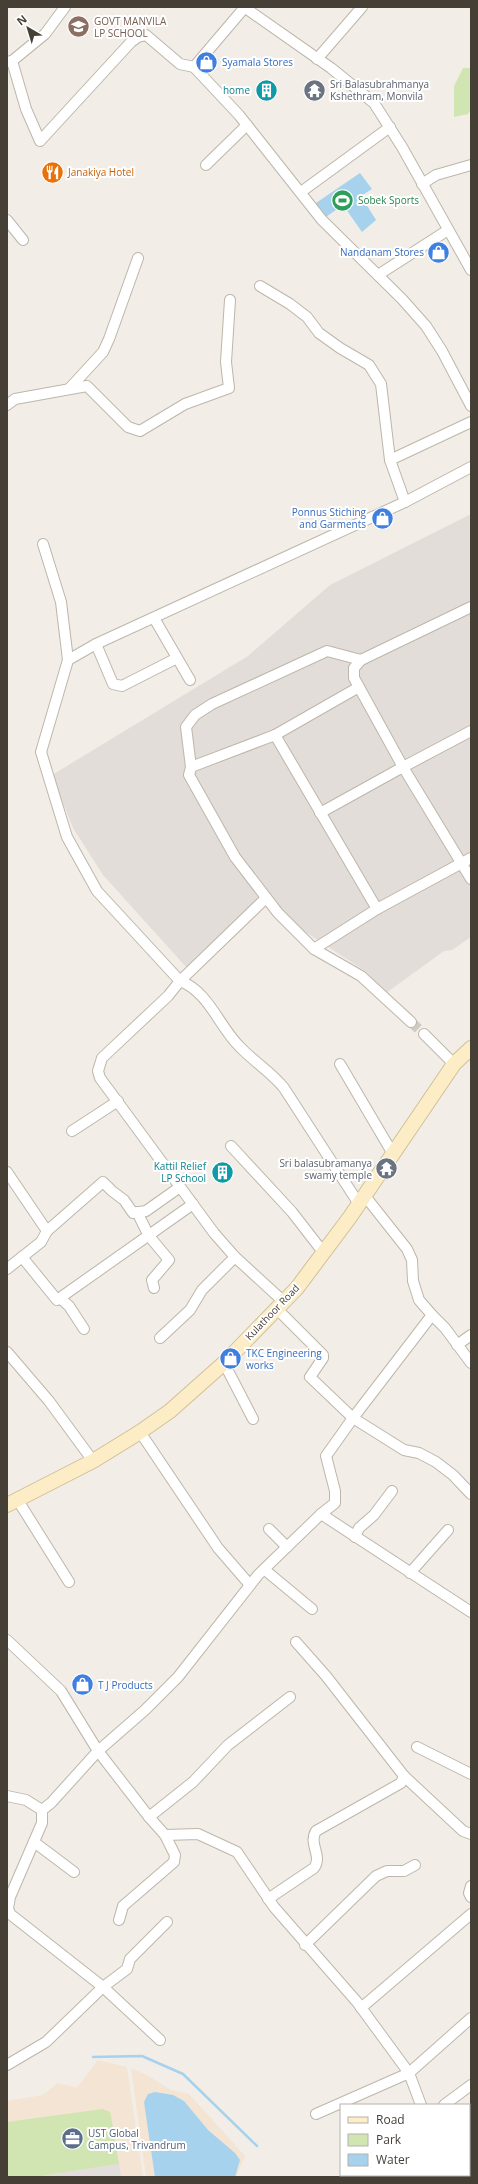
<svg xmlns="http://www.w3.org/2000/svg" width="478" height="2184" font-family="'Open Sans',sans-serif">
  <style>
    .commercial { fill: #f3e4d3 }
    .industrial { fill: #e2ddd8 }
    .green { fill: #d0e5b1 }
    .parking { fill: #e1dedb }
    .water { fill: #a6d2ed }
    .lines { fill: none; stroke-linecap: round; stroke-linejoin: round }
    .stream { stroke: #a6d2ed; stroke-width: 2.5 }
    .minor-tunnel { stroke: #cfcbc4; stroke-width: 10; stroke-dasharray: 10 5; stroke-linecap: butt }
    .minor-casing { stroke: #bdb6aa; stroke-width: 12 }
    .secondary-casing { stroke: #d0c098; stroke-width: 16 }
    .minor { stroke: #fff; stroke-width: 10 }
    .secondary { stroke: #fcedc7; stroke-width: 14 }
    .labels { text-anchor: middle; stroke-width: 4; stroke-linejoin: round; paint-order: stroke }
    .education-label { font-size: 10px; fill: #785e54; stroke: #fff; text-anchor: start }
    .shop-label { font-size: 10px; fill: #366cbe; stroke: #fff; text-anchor: start }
    .worship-label { font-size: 10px; fill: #5b616d; stroke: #fff; text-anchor: start }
    .culture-label { font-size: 10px; fill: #0d838f; stroke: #fff; text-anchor: end }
    .food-label { font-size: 10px; fill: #c56008; stroke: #fff; text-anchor: start }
    .leisure-label { font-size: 10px; fill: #27864d; stroke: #fff; text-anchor: start }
    .street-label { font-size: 10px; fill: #453f36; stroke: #fff }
    .service-label { font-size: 10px; fill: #4e5e75; stroke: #fff; text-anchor: start }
  </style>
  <rect width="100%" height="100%" fill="#f2eee7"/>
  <g class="commercial">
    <polygon points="98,2060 127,2067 143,2177 7,2177 7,2101 43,2095 58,2083 77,2088"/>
    <polygon points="131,2068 147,2075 171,2090 189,2094 245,2156 236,2177 146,2177"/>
  </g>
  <polygon class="industrial" points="471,514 471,937 452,950 444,951 386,993 365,971 307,933 279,910 268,896 187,968 103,875 73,828 52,775 248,656 330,585"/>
  <g class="green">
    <polygon points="463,68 471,68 471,109 468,114 454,117 454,86"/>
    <polygon points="103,2109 110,2112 111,2116 119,2164 35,2177 7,2177 7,2122"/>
  </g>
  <polygon class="parking" points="119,2164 121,2177 36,2177"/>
  <g class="water">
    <polygon points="360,173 372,189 361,196 376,220 362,232 343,205 323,219 313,205"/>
    <polygon points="155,2092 173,2095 184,2101 208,2130 235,2153 240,2160 235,2177 155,2177 144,2102 148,2094"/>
  </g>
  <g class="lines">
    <polyline class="stream" points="93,2057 142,2056 183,2074 257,2146"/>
    <polyline class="minor-tunnel" points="411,1022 424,1034"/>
    <defs>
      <g id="minor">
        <polyline points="244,7 331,68 374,103 402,147 471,270"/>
        <polyline points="317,59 362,7"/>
        <polyline points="12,61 26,109 40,141 131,42 138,37 146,35 180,64 194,67 245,7"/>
        <polyline points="7,62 12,61 45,34 65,7"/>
        <polyline points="194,67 239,115 322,220 402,299 426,326 442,351 471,406"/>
        <polyline points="206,165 247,125"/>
        <polyline points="422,184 436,175 471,165"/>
        <polyline points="301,192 390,127"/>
        <polyline points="7,220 23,240"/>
        <polyline points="378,275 448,230"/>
        <polyline points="260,286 290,304 307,317 319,333 340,348 369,365 381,384 390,460"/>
        <polyline points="69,389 103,352 109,339 138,258"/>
        <polyline points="7,405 15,399 87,386 128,427 140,431 185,404 229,388 226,362 230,300"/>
        <polyline points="405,502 390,460 471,422"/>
        <polyline points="43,544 61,602 68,660"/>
        <polyline points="154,618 190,680"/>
        <polyline points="96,644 113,684 122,686 177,658"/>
        <polyline points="359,687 275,735 191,767 189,775 235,857 278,913 314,949 361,976 411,1022"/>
        <polyline points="471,731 403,767 471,879"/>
        <polyline points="275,735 377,909"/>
        <polyline points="191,767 186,727 195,715 212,704 327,651 361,660"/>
        <polyline points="320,813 403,767 354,678 354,668 361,660 471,607"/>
        <polyline points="266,898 180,981 97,891 67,837 41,752 68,660 96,644 405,502 471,467"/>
        <polyline points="314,949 377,909 471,858"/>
        <polyline points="424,1034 454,1064"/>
        <polyline points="340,1064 393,1154"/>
        <polyline points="72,1131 118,1101"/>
        <polyline points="231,1146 292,1212 323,1252"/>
        <polyline points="7,1172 47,1231 41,1242 7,1269"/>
        <polyline points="365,1196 407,1249 412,1260 413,1281 419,1300 432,1315 353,1418 326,1456 335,1491 335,1503 321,1514 471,1612"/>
        <polyline points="137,1212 149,1236 169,1260 152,1280 154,1288"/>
        <polyline points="47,1231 103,1182 112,1191 124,1200 133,1213 146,1211 180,1187"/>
        <polyline points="22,1257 57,1300 193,1204"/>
        <polyline points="60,1298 69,1306 84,1329"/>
        <path d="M 283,1301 L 235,1257 L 214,1233 L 100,1078 L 98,1071 L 102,1058 L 168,996 L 180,981 C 208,991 219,1026 239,1046 C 253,1061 271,1072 284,1088 L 359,1204"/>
        <polyline points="276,1308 323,1355 323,1358 310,1377 353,1418 404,1450 419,1453 436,1462 453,1475 471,1494"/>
        <polyline points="432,1315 445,1328 471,1363"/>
        <polyline points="160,1338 190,1310 202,1290 235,1257"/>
        <polyline points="457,1345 471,1335"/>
        <polyline points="7,1352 49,1401 93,1461"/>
        <polyline points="224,1363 253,1419"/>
        <polyline points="140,1432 218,1548 250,1585"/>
        <polyline points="17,1499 69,1582"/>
        <polyline points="269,1529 287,1547"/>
        <polyline points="355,1537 359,1528 374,1515 392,1491"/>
        <polyline points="265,1570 312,1609"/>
        <polyline points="410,1573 448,1530"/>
        <polyline points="7,1640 61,1691 98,1751 149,1817 165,1835 198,1834 237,1852 274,1907 357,2002 409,2073 421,2105"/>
        <polyline points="417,1747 471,1774"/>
        <polyline points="404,1776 463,1831 471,1834"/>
        <polyline points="7,1796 26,1800 42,1810 51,1803 98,1751 145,1710 178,1677 258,1575 321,1514"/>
        <polyline points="42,1810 42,1823 10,1897 8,1908 10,1914 103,1987 160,2040"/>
        <polyline points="149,1817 193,1782 228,1745 290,1697"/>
        <polyline points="34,1842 74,1872"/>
        <polyline points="471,1886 469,1893 471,1897"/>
        <path d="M 268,1899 L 314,1868 C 323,1856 308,1844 316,1831 L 401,1783 L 404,1776 L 326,1676 L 296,1642"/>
        <polyline points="119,1920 123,1906 174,1862 175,1855 165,1835"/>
        <polyline points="305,1945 376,1876 387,1871 404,1871 415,1865"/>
        <polyline points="361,2008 471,1914"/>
        <polyline points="7,2065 46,2042 103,1987 127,1969 130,1959 167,1922"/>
        <polyline points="444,2105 471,2085"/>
        <polyline points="316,2114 409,2073 471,2018"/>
        <polyline points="446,2175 448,2177"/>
        <polyline points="349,2177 352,2175"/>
      </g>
      <polyline id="secondary" points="7,1505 93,1461 140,1432 170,1411 224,1363 297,1288 350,1217 454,1064 471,1048"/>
    </defs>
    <use href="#minor" class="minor-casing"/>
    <use href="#secondary" class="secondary-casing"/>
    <use href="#minor" class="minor"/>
    <use href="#secondary" class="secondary"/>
  </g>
  <defs>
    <symbol id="school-disc" viewBox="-11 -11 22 22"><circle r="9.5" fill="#8d6e63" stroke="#fff"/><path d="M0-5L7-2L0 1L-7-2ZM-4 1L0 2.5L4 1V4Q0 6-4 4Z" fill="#fff"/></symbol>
    <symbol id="shop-disc" viewBox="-11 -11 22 22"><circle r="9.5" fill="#3f7fe0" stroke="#fff"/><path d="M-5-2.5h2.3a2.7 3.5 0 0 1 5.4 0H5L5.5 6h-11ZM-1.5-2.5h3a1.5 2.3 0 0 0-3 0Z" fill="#fff"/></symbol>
    <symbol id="building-disc" viewBox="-11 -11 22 22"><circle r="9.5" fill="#0f9aa8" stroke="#fff"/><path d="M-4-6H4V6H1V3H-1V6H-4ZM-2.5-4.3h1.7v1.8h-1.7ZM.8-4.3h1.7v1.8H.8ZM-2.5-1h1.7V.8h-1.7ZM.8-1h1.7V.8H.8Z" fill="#fff"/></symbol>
    <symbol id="temple-disc" viewBox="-11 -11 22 22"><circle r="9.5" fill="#6b7280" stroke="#fff"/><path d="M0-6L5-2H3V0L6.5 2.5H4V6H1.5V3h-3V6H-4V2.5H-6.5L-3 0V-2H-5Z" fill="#fff"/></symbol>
    <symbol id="restaurant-disc" viewBox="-11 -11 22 22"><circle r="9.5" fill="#e8710a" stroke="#fff"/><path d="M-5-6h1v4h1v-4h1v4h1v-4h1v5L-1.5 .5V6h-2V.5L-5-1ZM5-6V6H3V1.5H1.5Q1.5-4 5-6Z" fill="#fff"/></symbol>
    <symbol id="stadium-disc" viewBox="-11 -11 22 22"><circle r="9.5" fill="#2e9e5b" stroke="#fff"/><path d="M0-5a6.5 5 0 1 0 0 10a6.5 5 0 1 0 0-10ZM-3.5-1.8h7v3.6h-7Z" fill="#fff"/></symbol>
    <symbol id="office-disc" viewBox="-11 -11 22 22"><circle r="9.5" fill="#5c6f8a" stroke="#fff"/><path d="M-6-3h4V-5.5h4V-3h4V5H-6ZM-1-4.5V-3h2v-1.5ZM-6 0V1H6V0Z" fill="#fff"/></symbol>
  </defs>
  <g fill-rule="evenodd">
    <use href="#school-disc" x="66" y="14" width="25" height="25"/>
    <use href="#shop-disc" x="194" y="50" width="25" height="25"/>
    <use href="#building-disc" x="254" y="78" width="25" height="25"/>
    <use href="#temple-disc" x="302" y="78" width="25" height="25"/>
    <use href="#restaurant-disc" x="40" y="160" width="25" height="25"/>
    <use href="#stadium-disc" x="330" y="188" width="25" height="25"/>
    <use href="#shop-disc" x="426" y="240" width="25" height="25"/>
    <use href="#shop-disc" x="370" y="506" width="25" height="25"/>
    <use href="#temple-disc" x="374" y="1156" width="25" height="25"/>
    <use href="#building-disc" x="210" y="1160" width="25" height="25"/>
    <use href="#shop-disc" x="218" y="1346" width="25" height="25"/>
    <use href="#shop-disc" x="70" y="1672" width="25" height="25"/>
    <use href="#office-disc" x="60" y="2126" width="25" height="25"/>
  </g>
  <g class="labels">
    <g class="education-label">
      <text x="94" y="25">GOVT MANVILA<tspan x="94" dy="12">LP SCHOOL</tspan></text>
    </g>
    <g class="shop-label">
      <text x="222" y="66">Syamala Stores</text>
      <text x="424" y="256" text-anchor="end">Nandanam Stores</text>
      <text x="366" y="516" text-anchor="end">Ponnus Stiching<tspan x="366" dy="12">and Garments</tspan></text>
      <text x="246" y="1357">TKC Engineering<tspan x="246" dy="12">works</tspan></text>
      <text x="98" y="1689">T J Products</text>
    </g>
    <g class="worship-label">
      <text x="330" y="88">Sri Balasubrahmanya<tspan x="330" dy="12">Kshethram, Monvila</tspan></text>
      <text x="372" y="1167" text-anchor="end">Sri balasubramanya<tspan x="372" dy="12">swamy temple</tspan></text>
    </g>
    <g class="culture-label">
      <text x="250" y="94">home</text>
      <text x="206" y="1170">Kattil Relief<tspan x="206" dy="12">LP School</tspan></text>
    </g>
    <g class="food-label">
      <text x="68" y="176">Janakiya Hotel</text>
    </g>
    <g class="leisure-label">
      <text x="358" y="204">Sobek Sports</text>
    </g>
    <g class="street-label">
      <text transform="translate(272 1312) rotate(-46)" y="4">Kulathoor Road</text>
    </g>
    <g class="service-label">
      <text x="88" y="2137">UST Global<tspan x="88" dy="12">Campus, Trivandrum</tspan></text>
    </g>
  </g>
  <rect width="478" height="2184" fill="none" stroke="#453f36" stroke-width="16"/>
  <rect x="340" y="2104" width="130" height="72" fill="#ffffff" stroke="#b5b2af"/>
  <rect x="348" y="2117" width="20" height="6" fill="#fcedc7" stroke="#b5b2af"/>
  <text x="376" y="2124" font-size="12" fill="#453f36">Road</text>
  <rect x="348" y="2134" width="20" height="12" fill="#d0e5b1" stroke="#b5b2af"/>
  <text x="376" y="2144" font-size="12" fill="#453f36">Park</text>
  <rect x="348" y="2154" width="20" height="12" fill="#a6d2ed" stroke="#b5b2af"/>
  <text x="376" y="2164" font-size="12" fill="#453f36">Water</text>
  <g transform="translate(28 28) rotate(322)" stroke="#ffffff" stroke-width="3" paint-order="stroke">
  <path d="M0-3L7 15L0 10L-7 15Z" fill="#453f36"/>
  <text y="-6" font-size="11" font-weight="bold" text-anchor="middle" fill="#453f36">N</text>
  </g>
</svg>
